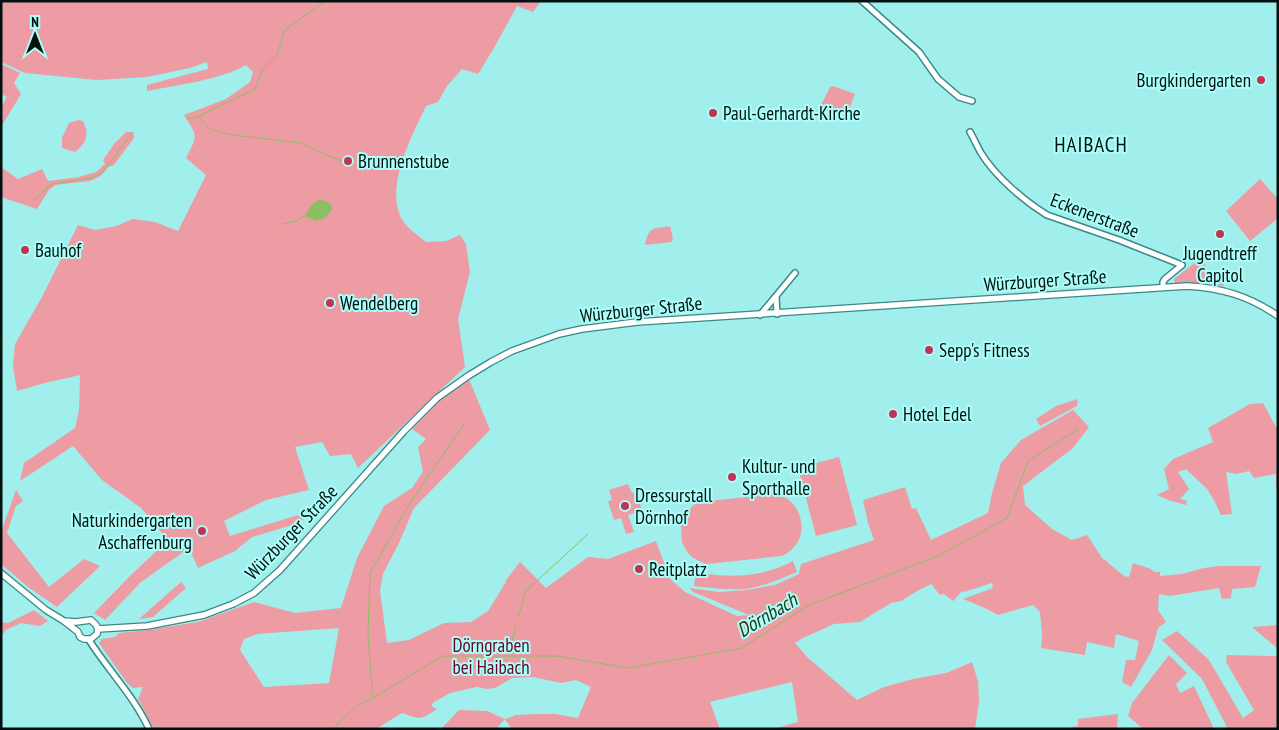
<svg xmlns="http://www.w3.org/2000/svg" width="1279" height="730" font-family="'PT Sans Narrow',sans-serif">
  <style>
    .green { fill: #ed9ca4; fill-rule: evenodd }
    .water { fill: #8cbf64 }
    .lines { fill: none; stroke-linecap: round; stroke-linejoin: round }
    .stream { stroke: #8cbf64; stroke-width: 1 }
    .tertiary-casing { stroke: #398987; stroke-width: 8 }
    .secondary-casing { stroke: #398987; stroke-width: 8 }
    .tertiary { stroke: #fff; stroke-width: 5 }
    .secondary { stroke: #fff; stroke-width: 5.5 }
    .poi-dot { fill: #c23253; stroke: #adfdf9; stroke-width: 2 }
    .labels { text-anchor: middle; stroke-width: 4; stroke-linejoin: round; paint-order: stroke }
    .poi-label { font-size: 19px; fill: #011; stroke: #adfdf9; text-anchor: start }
    .street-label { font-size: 19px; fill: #011; stroke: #adfdf9 }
    .park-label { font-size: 19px; fill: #690323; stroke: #adfdf9 }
    .water-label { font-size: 20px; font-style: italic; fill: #243812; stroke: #adfdf9 }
    .quarter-label { font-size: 21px; letter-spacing: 1px; fill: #011; stroke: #adfdf9 }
  </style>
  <rect width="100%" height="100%" fill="#a0efec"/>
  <g class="green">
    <path d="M 1,1 L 541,1 L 533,12 L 517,6 L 494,48 L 478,74 L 462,69 L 447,86 L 438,102 L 426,106 C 412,136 383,189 403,221 C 408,229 419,236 426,242 L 446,241 L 460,235 L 466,244 L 470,272 L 458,319 L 465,367 L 358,468 L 351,454 L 330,456 L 322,442 L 295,447 L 309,490 L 266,500 L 224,521 L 230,536 L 295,516 L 315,512 L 295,524 L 252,537 L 235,551 L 198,568 L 189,548 L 141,582 L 105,620 L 94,613 L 130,576 L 168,540 L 141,508 L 102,480 L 73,446 L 20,481 L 24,463 L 75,428 L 79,410 L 80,375 L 45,383 L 17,391 L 13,366 L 15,344 L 42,297 L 78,225 L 95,230 L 116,226 L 133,219 L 155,222 L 178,231 L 206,175 L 186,158 C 198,134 198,138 184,115 L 226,99 L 250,82 L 253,72 L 246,65 C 220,80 177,85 147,91 L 147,85 L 208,69 L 207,62 L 190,68 L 147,77 L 97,80 L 25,73 L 1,62 Z"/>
    <polygon points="1,64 20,73 14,83 21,94 1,127 1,107 7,97 1,94"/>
    <polygon points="833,86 855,94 847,114 820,107 830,87"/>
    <path d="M 78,120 L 83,121 C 90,135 86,143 75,152 L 62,148 L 62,138 L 69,123 Z"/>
    <polygon points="126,132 133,132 134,138 114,165 108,167 101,176 90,181 55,185 49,190 37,209 1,197 1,167 18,179 42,169 48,181 79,177 96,172 105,164 103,160 114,144"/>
    <polygon points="1260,179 1278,199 1278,218 1250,241 1226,211"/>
    <path d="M 670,226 L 673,238 L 671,242 L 645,245 C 649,226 653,229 670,226 Z"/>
    <path d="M 1201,258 L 1203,258 C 1208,275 1209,275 1224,285 L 1224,286 C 1207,283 1193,282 1176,283 L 1174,281 L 1174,279 Z"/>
    <path d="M 469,379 L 490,430 L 414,508 L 399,543 L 383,574 L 380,591 L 387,643 L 409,640 L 444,623 L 471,622 L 488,611 L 506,582 L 506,580 L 520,562 L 546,588 L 588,557 L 608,559 L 656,541 L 670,579 L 685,592 L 737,616 L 749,615 L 693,592 L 689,588 L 719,592 L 747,590 L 775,585 L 799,574 L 801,564 L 874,540 L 868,523 L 863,500 L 905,487 L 912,509 L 916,508 L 931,540 L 988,513 L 992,493 L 1001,463 L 1021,440 L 1073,410 L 1089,427 L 1073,448 L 1023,486 L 1025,505 L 1052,529 L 1072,540 L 1087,535 L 1102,558 L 1106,561 L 1107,560 L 1107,562 L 1124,576 L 1129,577 L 1133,563 L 1151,569 L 1154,572 L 1160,572 L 1160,576 L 1182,574 L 1204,568 L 1219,566 L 1261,566 L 1255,587 L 1232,589 L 1231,598 L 1222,599 L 1219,588 L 1170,596 L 1159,594 L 1158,610 L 1166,622 L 1158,628 L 1152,650 L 1131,687 L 1122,682 L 1126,660 L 1135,660 L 1139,641 L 1116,634 L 1114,648 L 1087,642 L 1085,655 L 1041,648 L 1042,635 L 1040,612 L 1033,605 L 998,615 L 985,608 L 963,599 L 993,588 L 992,583 L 964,592 L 962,591 L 953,601 L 944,594 L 940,595 L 931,584 L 919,590 L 901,601 L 891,603 L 860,622 L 834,624 L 803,638 L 795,643 L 807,657 L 857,700 L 884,687 L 913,679 L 946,673 L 972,662 L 978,681 L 979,702 L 975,729 L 773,729 L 798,722 L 792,682 L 710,702 L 720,729 L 512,729 L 505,719 L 496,729 L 441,729 L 459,710 L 487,711 L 505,719 L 516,715 L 538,714 L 555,714 L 578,718 L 591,687 L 576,680 L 561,683 L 533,677 L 512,678 L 497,687 L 494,688 L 487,689 L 477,687 L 472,688 L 450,693 L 434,702 L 431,706 L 437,709 C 420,720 421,720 402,713 L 376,729 L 154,729 L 138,699 L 143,687 L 133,688 L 127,683 L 99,643 L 102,639 L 115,637 L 119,633 L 147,630 L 198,622 L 254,602 L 295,613 L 341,608 L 357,558 L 384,506 L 412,488 L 423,472 L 418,447 L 426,439 L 412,429 L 440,400 ZM 339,628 L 329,683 L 264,687 L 240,650 L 244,639 L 257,634 Z"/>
    <polygon points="1078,399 1077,406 1040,426 1036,419 1056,406"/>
    <polygon points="1263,403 1278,431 1278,492 1276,488 1276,474 1254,478 1249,471 1237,474 1226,472 1232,514 1221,515 1214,500 1207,489 1186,469 1178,472 1189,489 1180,499 1187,501 1186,505 1168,500 1157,495 1169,489 1164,469 1173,459 1213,442 1208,428 1250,404"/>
    <polygon points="839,457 857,525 816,536 798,468"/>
    <polygon points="628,484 632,493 636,492 642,510 628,515 634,532 626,534 621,518 614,520 608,501 612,500 609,490"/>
    <polygon points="16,490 23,501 16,506 7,533 49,587 84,559 100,566 57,607 28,587 1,564 1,532"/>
    <path d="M 775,494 C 779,495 783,496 786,498 C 801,507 806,529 797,543 C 793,549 788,553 782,556 L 706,564 L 693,558 L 687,552 L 682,542 L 681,525 L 688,510 L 698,502 Z"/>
    <path d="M 793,561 L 797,572 C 780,579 763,587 745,589 C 728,590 711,588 694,586 L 696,573 C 721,576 747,578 771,570 C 779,568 786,564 793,561 Z"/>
    <polygon points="181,582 186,588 153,617 139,619"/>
    <polygon points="34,610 48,621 40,626 21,623 6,630 3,634 1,633 1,622 8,623"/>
    <polygon points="1278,625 1278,649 1252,627"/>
    <polygon points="1177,631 1209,660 1243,718 1254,710 1226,662 1227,655 1278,656 1278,729 1228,729 1202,679 1162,640"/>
    <polygon points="1169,655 1187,673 1176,684 1180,693 1194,686 1214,729 1143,729 1128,716 1132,703"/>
    <polygon points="1118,714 1117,729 1071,729 1072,727 1078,726 1078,719"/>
  </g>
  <polygon class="water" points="320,199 330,203 332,209 325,218 315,221 305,216 311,205"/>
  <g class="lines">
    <g class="stream">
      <polyline points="199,117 210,129 233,135 300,143 339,160 347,161"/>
      <polyline points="188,119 199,116 255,89 263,69 277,55 285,30 325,1"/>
      <polyline points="34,200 52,184 91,178 103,172 133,132"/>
      <polyline points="282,224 294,222 305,216"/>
      <polyline points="518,618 526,591 588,534"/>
      <polyline points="508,655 516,626"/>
      <polyline points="372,688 368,635 370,573 408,506 464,424"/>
      <polyline points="372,691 373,697"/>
      <polyline points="358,705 373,698 443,656 557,656 628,668 742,648 807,606 938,556 1007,518 1028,461 1078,429"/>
      <polyline points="332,729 355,707"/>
    </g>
    <defs>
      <g id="tertiary">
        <polyline points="862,1 919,52 938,79 959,97 972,101"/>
        <path d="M 970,132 C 974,139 977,146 981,153 C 995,176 1024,201 1047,215 L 1119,240 L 1182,265 L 1165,279 L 1163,282 L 1163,287"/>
        <polyline points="776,297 777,314"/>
        <polyline points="760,315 776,296 795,273"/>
        <path d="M 89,640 C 108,670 134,696 149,729"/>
      </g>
      <g id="secondary">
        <polyline points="1,573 46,610 64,621 73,628 78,632 80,637 84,639 91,639 97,634 98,629 96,625 91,620 76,622 64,621"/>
        <path d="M 98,629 L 147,626 L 204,615 L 233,604 L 254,593 L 280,570 L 404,431 L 437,398 L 468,376 L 491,362 L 512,351 L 559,334 L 582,329 L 637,322 L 1187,286 C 1222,288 1249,296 1278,316"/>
      </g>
    </defs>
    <use href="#tertiary" class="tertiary-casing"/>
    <use href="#secondary" class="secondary-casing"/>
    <use href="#tertiary" class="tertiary"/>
    <use href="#secondary" class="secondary"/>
  </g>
  <g class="poi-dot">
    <circle cx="1261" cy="80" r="5"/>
    <circle cx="713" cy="113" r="5"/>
    <circle cx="348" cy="161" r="5"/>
    <circle cx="1220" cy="234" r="5"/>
    <circle cx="25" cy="250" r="5"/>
    <circle cx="330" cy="303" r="5"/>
    <circle cx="929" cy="350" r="5"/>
    <circle cx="893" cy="414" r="5"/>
    <circle cx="732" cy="477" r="5"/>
    <circle cx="625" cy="506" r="5"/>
    <circle cx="202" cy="531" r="5"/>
    <circle cx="639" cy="569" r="5"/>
  </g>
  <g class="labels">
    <g class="poi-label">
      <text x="1251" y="87" text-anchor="end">Burgkindergarten</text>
      <text x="723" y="120">Paul-Gerhardt-Kirche</text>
      <text x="358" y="168">Brunnenstube</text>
      <text x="35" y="257">Bauhof</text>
      <text x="1220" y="260" text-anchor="middle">Jugendtreff<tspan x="1220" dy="22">Capitol</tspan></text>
      <text x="340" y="310">Wendelberg</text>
      <text x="939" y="357">Sepp's Fitness</text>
      <text x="903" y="421">Hotel Edel</text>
      <text x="742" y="473">Kultur- und<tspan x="742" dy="22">Sporthalle</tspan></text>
      <text x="635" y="502">Dressurstall<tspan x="635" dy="22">Dörnhof</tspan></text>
      <text x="192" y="527" text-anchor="end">Naturkindergarten<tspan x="192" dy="22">Aschaffenburg</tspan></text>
      <text x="649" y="576">Reitplatz</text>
    </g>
    <g class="street-label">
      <text transform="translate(1095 215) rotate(21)" y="7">Eckenerstraße</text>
      <text transform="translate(1045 280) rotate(-4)" y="7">Würzburger Straße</text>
      <text transform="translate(641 309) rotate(-6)" y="7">Würzburger Straße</text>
      <text transform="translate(291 532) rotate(-46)" y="7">Würzburger Straße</text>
    </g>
    <g class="park-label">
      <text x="491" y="652">Dörngraben<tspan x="491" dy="22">bei Haibach</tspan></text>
    </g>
    <g class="water-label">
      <text transform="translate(767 615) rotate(-31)" y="7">Dörnbach</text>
    </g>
    <g class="quarter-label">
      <text x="1091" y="152">HAIBACH</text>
    </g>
  </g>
  <rect width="1279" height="730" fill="none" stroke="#001111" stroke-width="5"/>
  <g transform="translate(35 35)" stroke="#adfdf9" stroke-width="4" paint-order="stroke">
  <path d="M0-4L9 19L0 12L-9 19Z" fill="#001111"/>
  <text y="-8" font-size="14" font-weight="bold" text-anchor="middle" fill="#001111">N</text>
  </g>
</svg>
